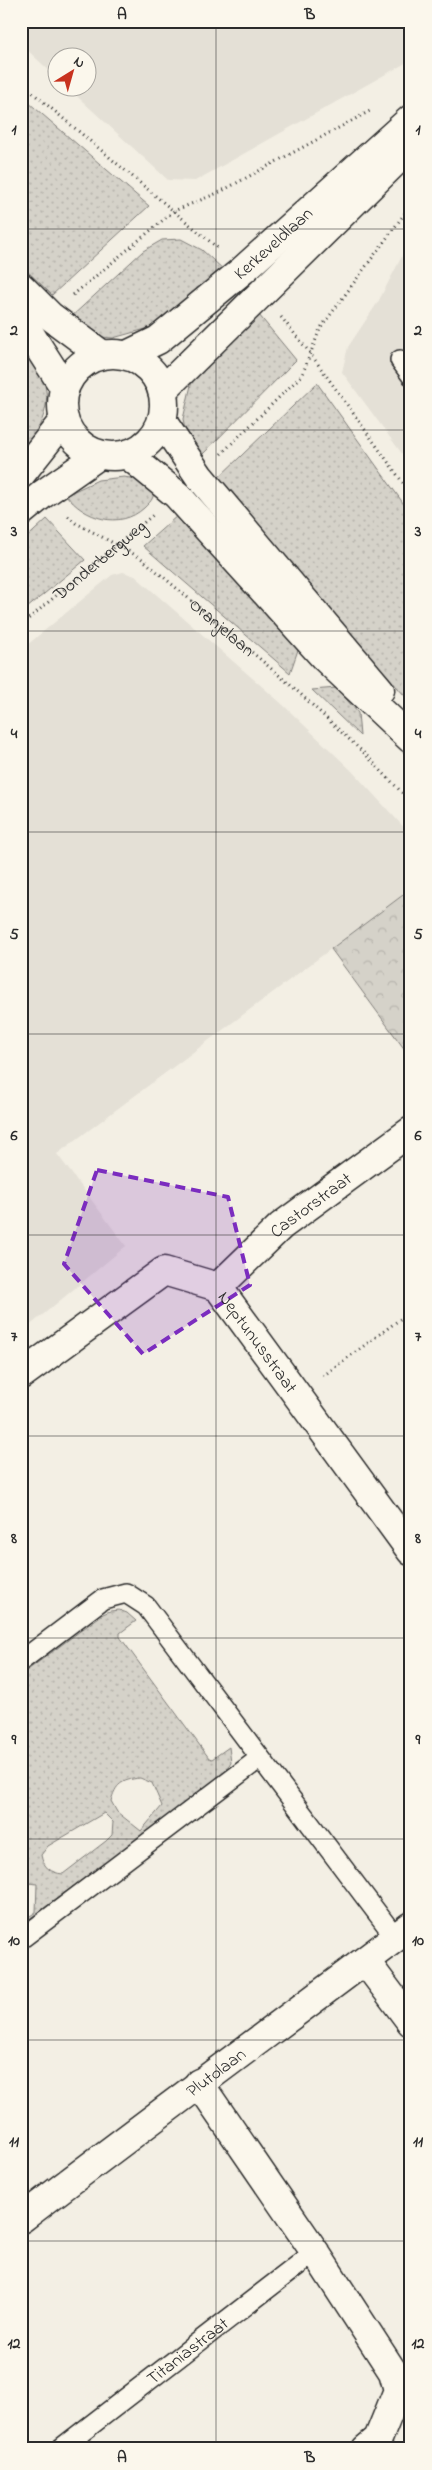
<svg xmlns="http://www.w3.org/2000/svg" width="432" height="2470" font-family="'Indie Flower',sans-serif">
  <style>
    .built { fill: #e4e0d6 }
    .grass { fill: url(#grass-dots); stroke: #807e7a; fill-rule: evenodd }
    .forest { fill: url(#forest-crowns); stroke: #807e7a }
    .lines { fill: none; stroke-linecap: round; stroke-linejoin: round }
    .service-casing { stroke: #2b2b2b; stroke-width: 22 }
    .minor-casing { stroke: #2b2b2b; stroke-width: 31 }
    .tertiary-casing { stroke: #2b2b2b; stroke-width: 31 }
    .path { stroke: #2b2b2b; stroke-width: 3; stroke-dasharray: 1 4; stroke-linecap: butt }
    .service { stroke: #fbf7ec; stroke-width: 19 }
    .minor { stroke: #fbf7ec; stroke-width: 28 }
    .tertiary { stroke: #fbf7ec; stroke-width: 28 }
    .marked { fill: #7b2cbf; fill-opacity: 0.2; stroke: #7b2cbf; stroke-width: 4; stroke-dasharray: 10 6; stroke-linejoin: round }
    .grid { fill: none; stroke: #2b2b2b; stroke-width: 1; stroke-opacity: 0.55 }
    .labels { text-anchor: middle; stroke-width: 5; stroke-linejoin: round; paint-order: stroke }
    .street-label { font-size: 18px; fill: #2b2b2b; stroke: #fbf7ec }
    .neatline { fill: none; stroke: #2b2b2b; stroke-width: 2 }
    .grid-label { font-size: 16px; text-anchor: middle; font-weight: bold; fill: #2b2b2b }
  </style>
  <defs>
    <pattern id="grass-dots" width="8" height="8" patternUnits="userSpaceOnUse" patternTransform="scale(1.25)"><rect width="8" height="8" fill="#d5d2c9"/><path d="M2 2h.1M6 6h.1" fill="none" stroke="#b7b4ad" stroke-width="1.8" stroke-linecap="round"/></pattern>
    <pattern id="forest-crowns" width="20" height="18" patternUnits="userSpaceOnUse" patternTransform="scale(1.25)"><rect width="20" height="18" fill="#d5d2c9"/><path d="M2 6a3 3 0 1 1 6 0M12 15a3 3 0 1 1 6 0" fill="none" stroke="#b7b4ad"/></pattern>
  </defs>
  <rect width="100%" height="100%" fill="#f3efe4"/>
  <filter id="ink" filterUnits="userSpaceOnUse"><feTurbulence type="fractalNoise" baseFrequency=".02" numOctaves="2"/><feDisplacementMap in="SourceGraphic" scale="10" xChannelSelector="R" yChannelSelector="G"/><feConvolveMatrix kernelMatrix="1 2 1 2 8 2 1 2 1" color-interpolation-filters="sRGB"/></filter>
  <g filter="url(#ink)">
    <g class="built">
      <polygon points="21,21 411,21 411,60 195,181 168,180 68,88 88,88 88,58 58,58 57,78 21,44"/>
      <polygon points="411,239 411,466 342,372 348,347 378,302"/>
      <polygon points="123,572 135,576 281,703 351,770 411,835 411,889 57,1154 126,1246 28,1327 21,1317 21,650 112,575"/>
    </g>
    <g class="grass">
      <polygon points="21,96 149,206 52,295 21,265"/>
      <polygon points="181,239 202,250 224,270 153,327 113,338 101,337 88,331 71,317 143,251 162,240"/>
      <polygon points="259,315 296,360 198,459 187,442 183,419 192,381 213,352"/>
      <path d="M 30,354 C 56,394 49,412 25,452 L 21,448 L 21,363 Z"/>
      <polygon points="317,383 411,514 411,703 216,480"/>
      <path d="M 124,477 L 136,479 L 154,492 C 153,500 150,502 144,508 C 120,530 84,519 66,495 L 98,480 Z"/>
      <polygon points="178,515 299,647 290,673 143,546"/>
      <polygon points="47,519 85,560 21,613 21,543"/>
      <polygon points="337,688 358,713 360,736 312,690"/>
      <path d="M 119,1610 L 127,1613 L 136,1621 L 120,1633 L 120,1637 L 209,1758 L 212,1759 L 229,1747 L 231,1763 L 222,1777 L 21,1925 L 21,1914 L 30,1916 L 36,1912 L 37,1884 L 21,1882 L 21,1675 L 103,1614 L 110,1611 ZM 140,1778 L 152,1783 L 162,1806 L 141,1831 L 117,1812 L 111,1801 C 116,1784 121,1780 140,1778 ZM 104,1813 L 113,1822 L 112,1835 L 106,1841 L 63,1874 C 51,1873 43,1867 41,1855 L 48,1846 Z"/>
    </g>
    <polygon class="forest" points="411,889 411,1058 331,949"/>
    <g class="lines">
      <defs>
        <g id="service">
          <polyline points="400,360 411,375"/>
          <polyline points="21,1661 103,1599 126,1593 146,1606 396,1938"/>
          <polyline points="21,1939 260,1758"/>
          <path id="s3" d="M 60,2449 L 315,2252"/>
        </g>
        <g id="minor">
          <path id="s4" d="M 127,355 L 158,340 L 243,270 L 411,119"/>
          <polyline points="163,390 411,146"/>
          <polyline points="21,474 64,420"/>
          <polyline points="21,512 43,494 99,455"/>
          <path id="s5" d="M 218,1287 L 281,1226 L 411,1131"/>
          <path id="s6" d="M 21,1375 L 164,1271 L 218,1287 L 411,1551"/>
          <polyline points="366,1962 411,2022"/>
          <polyline points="199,2083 315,2252 393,2372 398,2390 378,2439 366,2449"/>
          <path id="s7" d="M 21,2219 C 150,2120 281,2024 411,1926"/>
        </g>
        <g id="tertiary">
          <polyline points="21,287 50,316 101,354"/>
          <polyline points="21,325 30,334 64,387"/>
          <circle cx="113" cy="405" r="51"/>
          <polyline points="162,421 199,476 380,690"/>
          <polyline points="128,455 177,495 325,658 411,739"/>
        </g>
      </defs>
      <use href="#service" class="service-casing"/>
      <use href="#minor" class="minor-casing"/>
      <use href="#tertiary" class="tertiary-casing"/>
      <g class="path">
        <polyline points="21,83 220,250"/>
        <polyline points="73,295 174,211 220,192 370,111"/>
        <polyline points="281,317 310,353 411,494"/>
        <polyline points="221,454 302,375 320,329 411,205"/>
        <path id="s1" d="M 68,516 L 76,523 L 141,558 L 294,688 L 366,755 L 411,802"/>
        <path id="s2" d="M 21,625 L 153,515"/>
        <polyline points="323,1376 411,1311"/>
      </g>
      <use href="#service" class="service"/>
      <use href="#minor" class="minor"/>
      <use href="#tertiary" class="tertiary"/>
    </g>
  </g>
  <path class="marked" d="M 97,1170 L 228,1197 L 250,1285 L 143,1354 L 64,1264 Z"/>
  <path class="grid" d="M 216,21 L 216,2449M 21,229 L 411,229M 21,430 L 411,430M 21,631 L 411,631M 21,832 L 411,832M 21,1034 L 411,1034M 21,1235 L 411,1235M 21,1436 L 411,1436M 21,1638 L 411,1638M 21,1839 L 411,1839M 21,2040 L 411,2040M 21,2241 L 411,2241"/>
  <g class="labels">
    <g class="street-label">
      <text dy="6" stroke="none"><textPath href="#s4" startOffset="185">Kerkeveldlaan</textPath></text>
      <text dy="6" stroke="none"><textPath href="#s2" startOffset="102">Donderbergweg</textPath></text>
      <text dy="6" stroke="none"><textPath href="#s1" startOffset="191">Oranjelaan</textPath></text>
      <text dy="6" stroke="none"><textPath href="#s5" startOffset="124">Castorstraat</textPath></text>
      <text dy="6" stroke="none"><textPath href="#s6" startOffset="301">Neptunusstraat</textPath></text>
      <text dy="6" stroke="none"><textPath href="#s7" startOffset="244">Plutolaan</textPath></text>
      <text dy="6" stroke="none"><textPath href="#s3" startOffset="161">Titaniastraat</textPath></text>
    </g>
  </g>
  <rect width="432" height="2470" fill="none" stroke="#fbf7ec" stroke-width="55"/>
  <g transform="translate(72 72) rotate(37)"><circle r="24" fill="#fbf7ec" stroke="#a8a59f"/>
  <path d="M0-4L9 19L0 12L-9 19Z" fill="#c8321e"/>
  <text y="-8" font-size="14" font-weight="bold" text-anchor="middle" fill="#2b2b2b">N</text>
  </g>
  <rect x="28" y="28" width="376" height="2414" class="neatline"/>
  <g class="grid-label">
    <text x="122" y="19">A</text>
    <text x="310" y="19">B</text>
    <text x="14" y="134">1</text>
    <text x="418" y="134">1</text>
    <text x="14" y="335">2</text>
    <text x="418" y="335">2</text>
    <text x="14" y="536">3</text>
    <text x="418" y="536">3</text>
    <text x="14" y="738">4</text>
    <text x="418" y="738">4</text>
    <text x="14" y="939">5</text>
    <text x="418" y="939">5</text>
    <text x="14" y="1140">6</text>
    <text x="418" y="1140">6</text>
    <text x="14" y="1341">7</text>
    <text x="418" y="1341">7</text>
    <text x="14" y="1543">8</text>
    <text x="418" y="1543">8</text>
    <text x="14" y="1744">9</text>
    <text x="418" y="1744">9</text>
    <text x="14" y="1945">10</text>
    <text x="418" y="1945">10</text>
    <text x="14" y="2146">11</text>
    <text x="418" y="2146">11</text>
    <text x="14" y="2348">12</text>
    <text x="418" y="2348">12</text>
    <text x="122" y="2462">A</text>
    <text x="310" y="2462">B</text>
  </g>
</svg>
